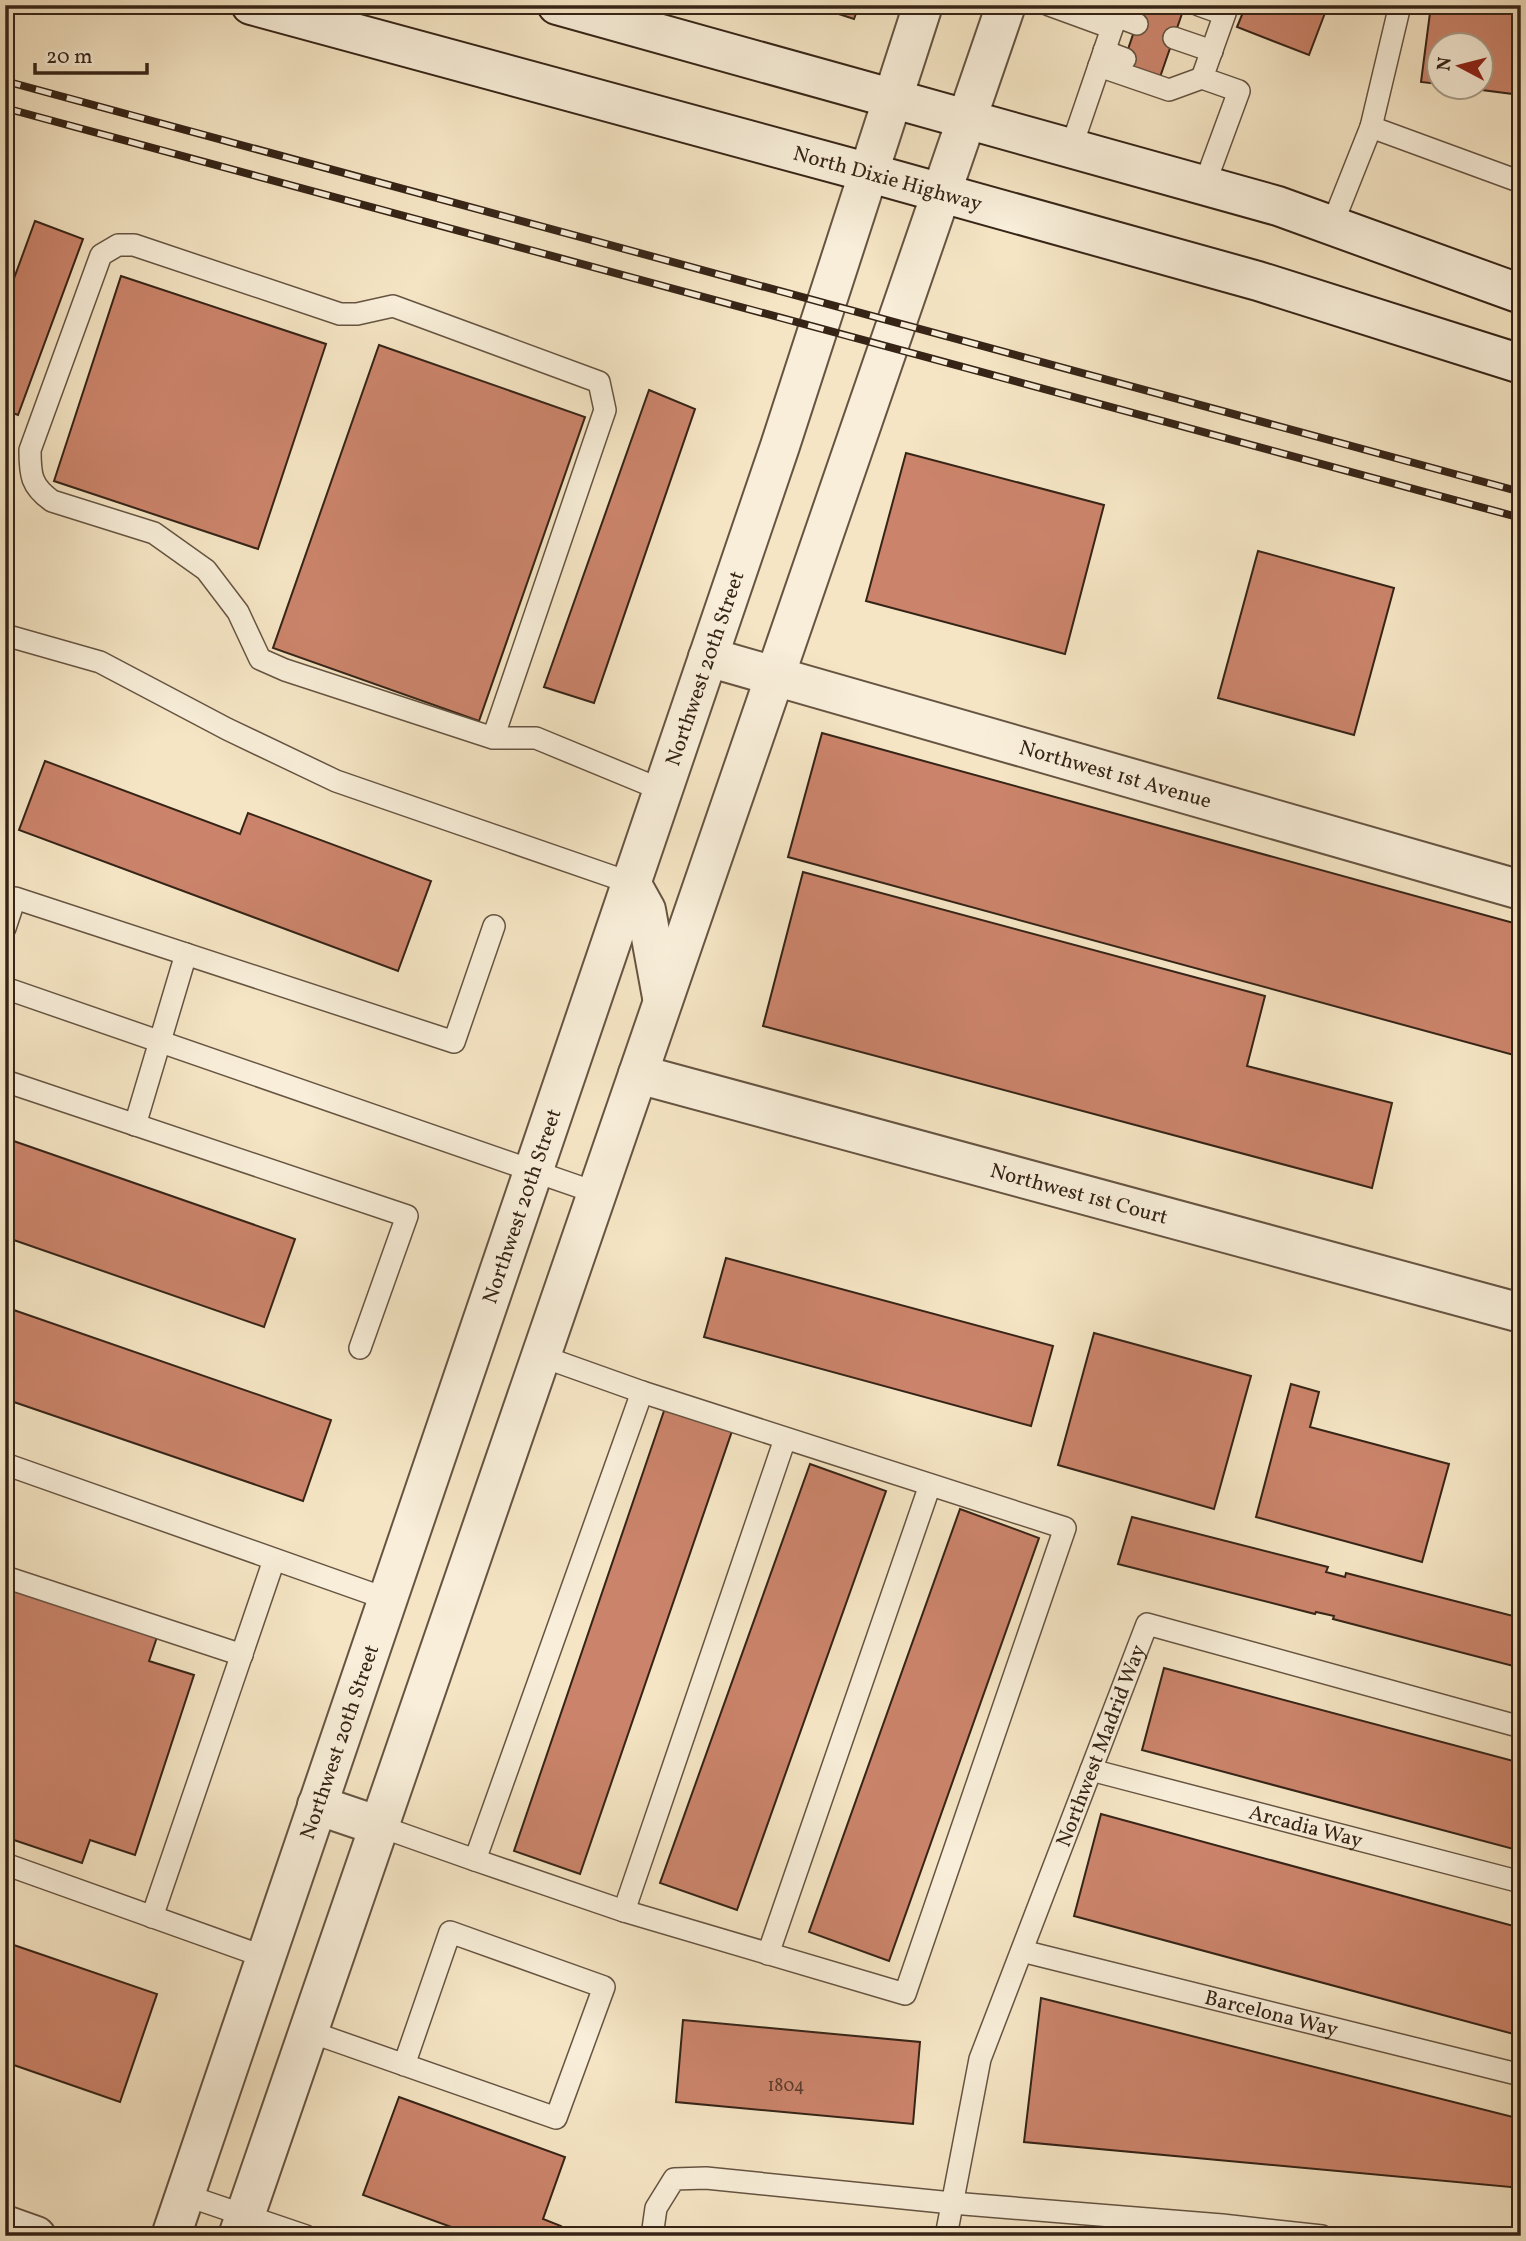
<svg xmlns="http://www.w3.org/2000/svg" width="1526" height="2241" font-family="Vollkorn,serif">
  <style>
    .building { fill: #cb846b; stroke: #362417; stroke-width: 2 }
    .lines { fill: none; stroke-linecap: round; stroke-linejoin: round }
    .service-casing { stroke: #665442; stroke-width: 24 }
    .minor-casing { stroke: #665442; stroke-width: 42 }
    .tertiary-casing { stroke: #665442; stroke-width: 42 }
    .secondary-casing { stroke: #362417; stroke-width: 42 }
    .service { stroke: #f8eed9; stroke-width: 21 }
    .minor { stroke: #f8eed9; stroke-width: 38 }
    .tertiary { stroke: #f8eed9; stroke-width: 38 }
    .secondary { stroke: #f8eed9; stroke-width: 38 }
    .rail-casing { stroke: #362417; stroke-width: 8 }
    .rail { stroke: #f8eed9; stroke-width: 5; stroke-dasharray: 16; stroke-linecap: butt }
    .labels { text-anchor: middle; stroke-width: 7; stroke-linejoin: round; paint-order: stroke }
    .number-label { font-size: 18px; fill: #5b3c2c }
    .street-label { font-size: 21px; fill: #362417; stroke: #f8eed9 }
  </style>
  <rect width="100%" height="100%" fill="#f5e5c4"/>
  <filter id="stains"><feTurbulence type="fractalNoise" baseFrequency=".00286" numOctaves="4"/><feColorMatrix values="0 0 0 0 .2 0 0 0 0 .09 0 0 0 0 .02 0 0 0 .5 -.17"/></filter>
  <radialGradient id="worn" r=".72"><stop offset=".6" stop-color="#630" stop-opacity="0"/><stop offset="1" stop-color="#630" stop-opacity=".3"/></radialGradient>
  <g class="building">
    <polygon points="811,5 859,5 854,19"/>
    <polygon points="1143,5 1185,5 1159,80 1122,67"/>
    <polygon points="1246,5 1328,5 1309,55 1237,27"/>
    <polygon points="1431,5 1521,5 1521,95 1466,88 1480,88 1480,46 1438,46 1438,84 1421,82"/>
    <polygon points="35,221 83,239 18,415 5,410 5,303"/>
    <polygon points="121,276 326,344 258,549 54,481"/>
    <polygon points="379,345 585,417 479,721 273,648"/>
    <polygon points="649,390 695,409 594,703 544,687"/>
    <polygon points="906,453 1104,505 1065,654 866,601"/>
    <polygon points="1258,551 1394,588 1354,735 1218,698"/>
    <polygon points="822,733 1521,925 1521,1057 788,857"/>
    <polygon points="45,761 240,834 248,813 431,881 398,971 19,830"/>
    <polygon points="803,872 1265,996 1247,1066 1392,1103 1372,1188 763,1026"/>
    <polygon points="5,1138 295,1239 264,1327 5,1237"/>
    <polygon points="726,1258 1053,1346 1031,1426 704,1337"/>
    <polygon points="5,1307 331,1420 303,1501 5,1399"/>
    <polygon points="1094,1333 1251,1376 1214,1509 1058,1465"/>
    <polygon points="1291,1384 1319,1392 1310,1427 1449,1464 1422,1562 1256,1517"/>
    <polygon points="665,1408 732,1431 580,1874 514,1851"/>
    <polygon points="810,1464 886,1491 737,1910 660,1883"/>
    <polygon points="960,1509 1039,1538 889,1961 809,1932"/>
    <polygon points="1132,1517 1328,1567 1326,1572 1345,1577 1346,1573 1521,1618 1521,1668 1333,1619 1334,1616 1316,1612 1315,1614 1118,1564"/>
    <polygon points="5,1586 157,1637 149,1661 194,1675 135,1855 90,1840 82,1863 5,1837"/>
    <polygon points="1164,1668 1521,1763 1521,1851 1142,1750"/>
    <polygon points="1101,1814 1521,1928 1521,2036 1074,1916"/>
    <polygon points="5,1942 157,1994 120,2102 5,2062"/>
    <polygon points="1041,1998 1521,2119 1521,2188 1024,2142"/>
    <polygon points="683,2020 920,2042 913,2124 676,2102"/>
    <polygon points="399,2097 565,2157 543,2219 561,2226 558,2236 476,2236 363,2195"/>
  </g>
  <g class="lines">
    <defs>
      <g id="service">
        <polyline points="1049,5 1112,28"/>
        <polyline points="1199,5 1224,14"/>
        <polyline points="1116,16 1137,24"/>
        <polyline points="1174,38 1212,51"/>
        <polyline points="1104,51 1125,59"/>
        <polyline points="1099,66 1169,90 1202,78"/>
        <polyline points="1371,127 1400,5"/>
        <polyline points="1071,148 1120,5"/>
        <polyline points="1204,186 1239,91 1202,78 1228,5"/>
        <polyline points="1332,225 1371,127 1521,182"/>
        <polyline points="5,635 100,662 227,729 336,781 631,883"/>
        <path d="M 493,738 L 605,410 L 599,382 L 393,306 L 357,314 L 340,314 L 134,245 L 118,245 L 101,255 L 30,450 C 30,475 31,486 52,501 L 154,533 L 206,570 L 238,612 L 260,659 L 285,670 L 493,738 L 536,738 L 662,790"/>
        <polyline points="5,928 15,898 454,1042 494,926"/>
        <polyline points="5,988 597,1193"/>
        <polyline points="5,1081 407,1216 360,1348"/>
        <polyline points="135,1125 186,954"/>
        <polyline points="5,1464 387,1599"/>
        <polyline points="5,1577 242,1655"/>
        <path id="s1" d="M 1091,1770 L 1521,1882"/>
        <polyline points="379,1826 475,1860 642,1392 541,1356"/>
        <polyline points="475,1860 624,1911 905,1994 1065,1528 642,1392"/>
        <polyline points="5,1864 265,1957"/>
        <polyline points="624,1911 785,1439"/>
        <polyline points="152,1917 274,1560"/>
        <path id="s2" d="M 1022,1951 L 1521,2075"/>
        <polyline points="768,1954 930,1485"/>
        <polyline points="308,2031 556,2118 604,1987 450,1932 404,2065"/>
        <polyline points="185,2195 306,2236"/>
        <polyline points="652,2236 656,2208 674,2179 706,2178 952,2203 1222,2225 1322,2236"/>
        <path id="s3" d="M 946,2236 L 980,2059 L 1147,1624 L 1521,1727"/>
      </g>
      <g id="minor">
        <path id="s4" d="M 708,657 L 1521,890"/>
        <path id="s5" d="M 638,1074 L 1521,1313"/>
        <polyline points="5,2225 36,2236"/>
      </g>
      <g id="tertiary">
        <polyline points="631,883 646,910 662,997"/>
        <polyline points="317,1805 379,1826"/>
        <path id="s6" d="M 171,2236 L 780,446 L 923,5"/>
        <polyline points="238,2236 1006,5"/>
      </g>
      <g id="secondary">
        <path id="s7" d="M 251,5 L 870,173 L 1258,281 L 1521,364"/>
        <polyline points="557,5 1278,206 1521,294"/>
      </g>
    </defs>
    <use href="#service" class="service-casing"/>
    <use href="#minor" class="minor-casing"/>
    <use href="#tertiary" class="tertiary-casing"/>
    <use href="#secondary" class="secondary-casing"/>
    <use href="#service" class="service"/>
    <use href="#minor" class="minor"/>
    <use href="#tertiary" class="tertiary"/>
    <use href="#secondary" class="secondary"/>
    <defs>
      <g id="rail">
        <polyline points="5,81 1521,492"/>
        <polyline points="5,108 1521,518"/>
      </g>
    </defs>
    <use href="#rail" class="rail-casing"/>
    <use href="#rail" class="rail"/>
  </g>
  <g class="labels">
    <g class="number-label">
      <text x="786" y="2091">1804</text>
    </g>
    <g class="street-label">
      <text dy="7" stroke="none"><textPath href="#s7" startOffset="660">North Dixie Highway</textPath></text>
      <text dy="7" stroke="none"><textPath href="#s6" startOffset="1656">Northwest 20th Street</textPath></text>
      <text dy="7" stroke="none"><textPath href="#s4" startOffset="424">Northwest 1st Avenue</textPath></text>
      <text dy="7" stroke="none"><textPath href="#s5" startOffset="457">Northwest 1st Court</textPath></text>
      <text dy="7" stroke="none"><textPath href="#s6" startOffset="1088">Northwest 20th Street</textPath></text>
      <text dy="7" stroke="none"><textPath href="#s6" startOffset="522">Northwest 20th Street</textPath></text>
      <text dy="7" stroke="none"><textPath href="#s3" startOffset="516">Northwest Madrid Way</textPath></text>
      <text dy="7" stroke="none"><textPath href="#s1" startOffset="222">Arcadia Way</textPath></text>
      <text dy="7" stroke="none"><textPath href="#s2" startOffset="257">Barcelona Way</textPath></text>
    </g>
  </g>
  <rect width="1526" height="2241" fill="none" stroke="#f5e5c4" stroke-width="28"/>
  <rect x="7" y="7" width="1512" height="2227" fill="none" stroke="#362417" stroke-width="3.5"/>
  <rect x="14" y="14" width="1498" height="2213" fill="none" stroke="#362417" stroke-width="2"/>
  <g transform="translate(1460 66) rotate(277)"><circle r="33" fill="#f8eed9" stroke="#aa9d8b" stroke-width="2"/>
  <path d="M0-5L12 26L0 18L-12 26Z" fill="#8f2418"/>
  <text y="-10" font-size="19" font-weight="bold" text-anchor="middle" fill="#362417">N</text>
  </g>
  <path d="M35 63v10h112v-10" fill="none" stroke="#362417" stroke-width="3.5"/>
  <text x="46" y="63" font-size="21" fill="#362417" stroke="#f8eed9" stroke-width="5" paint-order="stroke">20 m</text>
  <rect width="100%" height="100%" filter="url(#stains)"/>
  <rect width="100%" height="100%" fill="url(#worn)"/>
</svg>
